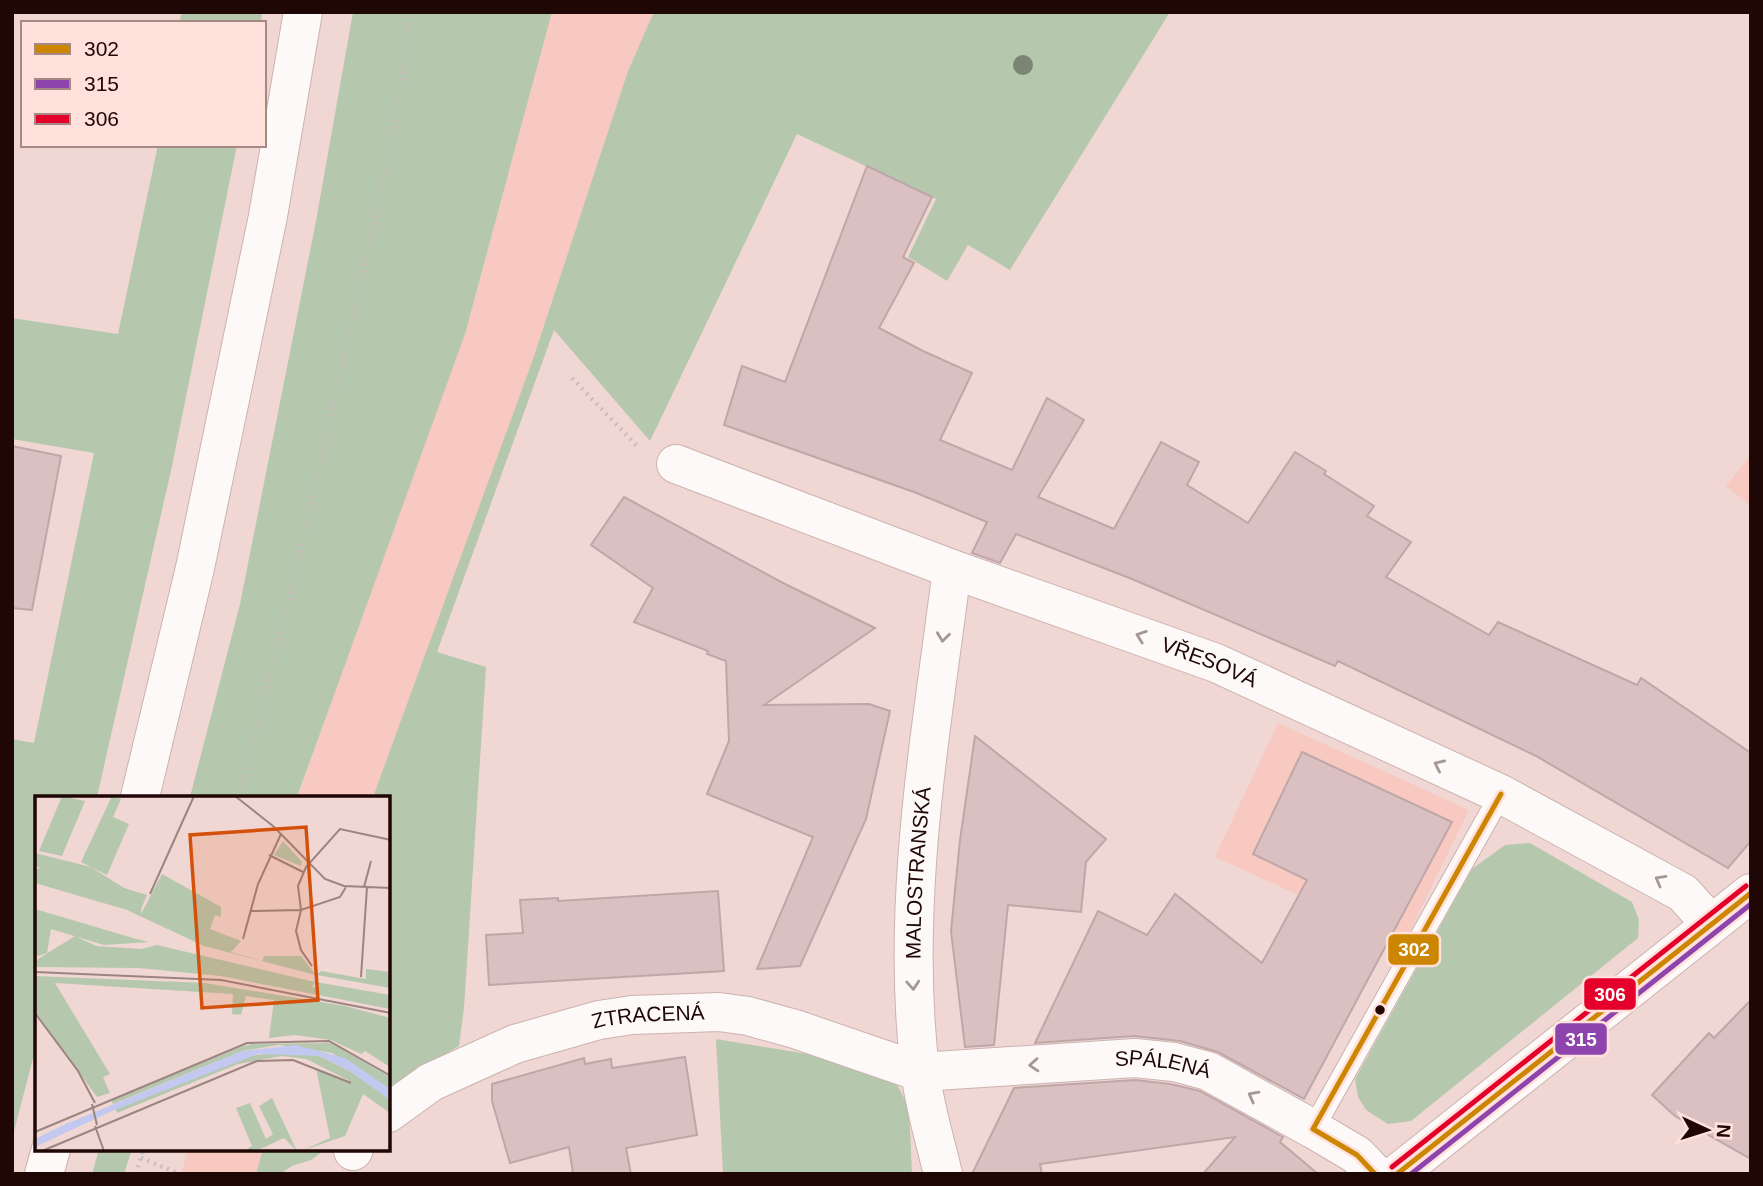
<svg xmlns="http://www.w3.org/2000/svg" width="1763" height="1186" font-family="Helvetica,sans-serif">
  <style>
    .built { fill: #f7c9c0 }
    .green { fill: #b5c8ae }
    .building { fill: #dac0c1; stroke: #bfa7a8; stroke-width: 2 }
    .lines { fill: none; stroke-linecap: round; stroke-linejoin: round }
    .lane-casing { stroke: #cbb3af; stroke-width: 23 }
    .street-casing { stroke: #cbb3af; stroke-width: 40 }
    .secondary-casing { stroke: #cbb3af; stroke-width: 40 }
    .primary-casing { stroke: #cbb3af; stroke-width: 40 }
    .path { stroke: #c7bebd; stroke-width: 4.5; stroke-dasharray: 2 5; stroke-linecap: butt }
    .lane { stroke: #fdf9f8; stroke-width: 21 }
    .street { stroke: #fdf9f8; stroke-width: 38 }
    .secondary { stroke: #fdf9f8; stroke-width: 38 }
    .primary { stroke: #fdf9f8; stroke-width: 38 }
    .bus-1-casing { stroke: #ffe0db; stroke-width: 10 }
    .bus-2-casing { stroke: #ffe0db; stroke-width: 10 }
    .bus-3-casing { stroke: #ffe0db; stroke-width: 10 }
    .bus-1 { stroke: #cc8601; stroke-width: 5 }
    .bus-2 { stroke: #8e44ad; stroke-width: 5 }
    .bus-3 { stroke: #e4002b; stroke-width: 5 }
    .tree { fill: #7b8573 }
    .oneway { stroke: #a49897 }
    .bus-dot { fill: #1f0705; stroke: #ffe0db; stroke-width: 2.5 }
    .labels { text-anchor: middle; stroke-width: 6; stroke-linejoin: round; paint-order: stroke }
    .street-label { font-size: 21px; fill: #1f0705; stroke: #ffe0db }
    .inset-road { fill: none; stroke: #9c8481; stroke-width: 2 }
    .view { fill: #d4510b; fill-opacity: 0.15; stroke: #d4510b; stroke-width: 3.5 }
    .inset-edge { fill: none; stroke: #1f0705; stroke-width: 3.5 }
    .line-badge { stroke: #ffe0db; stroke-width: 2.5 }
    .badge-label { font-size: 19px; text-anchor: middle; font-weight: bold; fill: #fff }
  </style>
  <rect width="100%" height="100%" fill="#f0d7d3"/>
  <g class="built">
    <polygon points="552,12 654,12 628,71 533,359 373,797 298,797 371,588 465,334"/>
    <polygon points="1751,455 1751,506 1726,486"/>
    <polygon points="1278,723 1469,810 1404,943 1215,857"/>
    <polygon points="188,1149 263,1149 256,1174 181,1174"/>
  </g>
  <g class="green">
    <polygon points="181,12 262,12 261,23 180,23"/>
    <polygon points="353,12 552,12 465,334 297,797 190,797 240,604 316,221"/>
    <polygon points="654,12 1170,12 1010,270 968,245 947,281 908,257 936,199 797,134 650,441 554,330 437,652 486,667 464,1008 459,1046 402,1079 389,1090 388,797 373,797 533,359 628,71"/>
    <polygon points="158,145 237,145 172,466 97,797 37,797 37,1043 12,1139 12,739 34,743 94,453 12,439 12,318 118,334"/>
    <polygon points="1530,843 1632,902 1639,920 1638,938 1411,1121 1388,1124 1366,1110 1358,1097 1355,1079 1472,869 1505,845"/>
    <polygon points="716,1039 825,1057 896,1083 909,1107 912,1174 723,1174"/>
    <polygon points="99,1149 132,1149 124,1174 92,1174"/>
    <polygon points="263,1149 326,1149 311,1160 292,1166 280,1174 256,1174"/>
  </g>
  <g class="building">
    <polygon points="867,166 932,197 903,257 914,263 879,328 923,351 972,373 940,440 1012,470 1047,398 1084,420 1038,497 1114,529 1161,442 1199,462 1187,485 1248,523 1295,452 1326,471 1324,474 1374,506 1367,516 1411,542 1386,577 1489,635 1498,622 1637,685 1641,678 1751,753 1751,841 1728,868 1536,756 1338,661 1335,666 1132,579 1016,534 1000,563 972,553 987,522 914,492 724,425 742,366 785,382"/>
    <polygon points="12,446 61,456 32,610 12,608"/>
    <polygon points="624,497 783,583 875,628 764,705 869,704 890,711 866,819 800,966 757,969 813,837 707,794 729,741 726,661 707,654 708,651 634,622 653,588 591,545"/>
    <polygon points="975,736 1106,839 1086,862 1081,912 1008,905 994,1045 965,1047 951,931 960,840"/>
    <polygon points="1302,752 1452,822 1304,1099 1218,1052 1180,1041 1134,1036 1035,1043 1098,911 1147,935 1175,894 1262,963 1307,880 1253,854"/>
    <polygon points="718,891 724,971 489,985 486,935 523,933 520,900 558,898 558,901"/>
    <polygon points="1751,1000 1751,1159 1675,1116 1652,1095 1709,1033 1714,1038"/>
    <polygon points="685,1057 697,1135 626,1148 631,1174 573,1174 569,1147 510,1163 492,1101 492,1084 584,1058 585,1064 611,1059 612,1068"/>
    <polygon points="1135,1080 1170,1084 1200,1091 1283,1137 1280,1142 1318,1174 1203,1174 1235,1137 1040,1164 1042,1174 972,1174 1014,1088"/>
  </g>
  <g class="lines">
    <defs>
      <polyline id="lane" points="1313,1129 1501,794"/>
      <g id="street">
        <path id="s1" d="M 676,464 L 952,569 L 1216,663 L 1501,794 L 1683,893 L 1711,924"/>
        <path id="s2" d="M 388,1113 L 431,1082 L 515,1044 L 599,1020 L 632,1015 L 719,1012 L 748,1016 L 795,1029 L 920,1072 L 1135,1058 L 1174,1062 L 1208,1071 L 1313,1129 L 1357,1155 L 1375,1174"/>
        <polyline points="353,1151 354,1149"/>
        <path id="s3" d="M 943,1174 C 935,1140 924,1105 920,1070 C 900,902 931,735 952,569"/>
      </g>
      <polyline id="secondary" points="1397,1174 1751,893"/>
      <g id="primary">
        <polyline points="140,797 195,568 268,216 303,12"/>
        <polyline points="44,1174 51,1149"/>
      </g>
    </defs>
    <use href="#lane" class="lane-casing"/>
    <use href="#street" class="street-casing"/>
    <use href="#secondary" class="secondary-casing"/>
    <use href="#primary" class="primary-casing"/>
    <g class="path">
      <polyline points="572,378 637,446"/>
      <polyline points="239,797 300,554 393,135 411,12"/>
      <polyline points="141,1158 180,1174"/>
      <polyline points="136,1174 143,1149"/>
    </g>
    <use href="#lane" class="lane"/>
    <use href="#street" class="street"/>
    <use href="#secondary" class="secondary"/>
    <use href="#primary" class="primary"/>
    <defs>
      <g id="bus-1">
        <polyline points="1375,1174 1357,1155 1313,1129 1501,794"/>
        <polyline points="1397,1174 1751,893"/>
      </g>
      <polyline id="bus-2" points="1411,1174 1751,904"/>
      <polyline id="bus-3" points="1392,1167 1746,886"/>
    </defs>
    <use href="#bus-1" class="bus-1-casing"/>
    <use href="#bus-2" class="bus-2-casing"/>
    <use href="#bus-3" class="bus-3-casing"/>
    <use href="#bus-1" class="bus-1"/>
    <use href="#bus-2" class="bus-2"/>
    <use href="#bus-3" class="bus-3"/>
  </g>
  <circle class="tree" cx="1023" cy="65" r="10"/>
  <defs><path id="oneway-chevron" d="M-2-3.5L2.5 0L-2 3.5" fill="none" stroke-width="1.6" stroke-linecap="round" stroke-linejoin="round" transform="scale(1.75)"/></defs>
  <g class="oneway">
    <use href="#oneway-chevron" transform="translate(1141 636) rotate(-160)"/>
    <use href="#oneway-chevron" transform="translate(943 637) rotate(97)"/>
    <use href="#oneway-chevron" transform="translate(1439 765) rotate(-155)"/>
    <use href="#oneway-chevron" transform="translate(1660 880) rotate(-151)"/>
    <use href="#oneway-chevron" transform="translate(913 985) rotate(86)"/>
    <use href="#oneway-chevron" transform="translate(1034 1065) rotate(176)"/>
    <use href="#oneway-chevron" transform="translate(1253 1096) rotate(-152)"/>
  </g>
  <circle class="bus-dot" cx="1380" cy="1010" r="6"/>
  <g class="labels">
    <g class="street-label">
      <text dy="7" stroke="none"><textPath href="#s1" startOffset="569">VŘESOVÁ</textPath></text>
      <text dy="7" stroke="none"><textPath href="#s3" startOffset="304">MALOSTRANSKÁ</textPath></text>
      <text dy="7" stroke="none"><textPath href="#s2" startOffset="282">ZTRACENÁ</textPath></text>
      <text dy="7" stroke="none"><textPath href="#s2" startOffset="807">SPÁLENÁ</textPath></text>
    </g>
  </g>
  <g transform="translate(35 796)">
    <rect width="355" height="355" fill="#f0d7d3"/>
    <path d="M 27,0 L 50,5 L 27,60 L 4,55 ZM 77,0 L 86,3 L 78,21 L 94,28 L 72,79 L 46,66 ZM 248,45 L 267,66 L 266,70 L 239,59 ZM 0,57 L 56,71 L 89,92 L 112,99 L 106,113 L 106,118 L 127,78 L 186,111 L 186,121 L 180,119 L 175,133 L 206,145 L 196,156 L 227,165 L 229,160 L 266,160 L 281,179 L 169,150 L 92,114 L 0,87 L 0,73 L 5,72 L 0,69 ZM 0,113 L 98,142 L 114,146 L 69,149 L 16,133 L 12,157 L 0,161 ZM 40,140 L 61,150 L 106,153 L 122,149 L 280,186 L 277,191 L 281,192 L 281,186 L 355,199 L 355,213 L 186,180 L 103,172 L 0,171 L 0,165 ZM 331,173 L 355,176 L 355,192 L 282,179 L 286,175 L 331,183 ZM 0,180 L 170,187 L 310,210 L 355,222 L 355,271 L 330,255 L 326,258 L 296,244 L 260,239 L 234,242 L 239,204 L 211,200 L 206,219 L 197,218 L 198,198 L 20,187 L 75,278 L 68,281 L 75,297 L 62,301 L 0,215 ZM 297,247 L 355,281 L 355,293 L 297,257 L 244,249 L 207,255 L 78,308 L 76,304 L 206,251 L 217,248 ZM 251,256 L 284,260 L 315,275 L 356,304 L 355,317 L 328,298 L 310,340 L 266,355 L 295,342 L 281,272 L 317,286 L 271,263 L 247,260 L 203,268 L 82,317 L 81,313 L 212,260 ZM 237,302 L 262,355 L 249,342 L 221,355 L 209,355 L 217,350 L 201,312 L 215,307 L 231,343 L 238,338 L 224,310 Z" fill="#b5c8ae"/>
    <path d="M 261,249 L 310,262 L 355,293 L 355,304 L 315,275 L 284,260 L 223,258 L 77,315 L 0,351 L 0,343 L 31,328 L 207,255 Z" fill="#c2c8ef"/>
    <path class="inset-road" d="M 200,0 L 238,30 L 290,83 L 309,90 L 356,92M 234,59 L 268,76M 329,91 L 336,65M 115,98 L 159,0M 216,115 L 266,114 L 305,101 L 311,91M 208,143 L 223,88 L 246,38M 277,170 L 266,154 L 261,135 L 266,114 L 263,90 L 271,71 L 305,33 L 356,44M 0,176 L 186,184 L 356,217M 326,181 L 332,91M 0,217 L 43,275 L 60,307M 57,308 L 62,329M 60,330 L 69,355M 0,336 L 212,247 L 294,245 L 356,280M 7,355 L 222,265 L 258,264 L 316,287"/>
    <path class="view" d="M 271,31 L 283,204 L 167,212 L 155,39 Z"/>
    <rect width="355" height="355" class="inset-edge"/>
  </g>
  <g class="line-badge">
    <rect x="1387" y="933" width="53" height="33" rx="7" fill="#cc8601"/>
    <rect x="1583" y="977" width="54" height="34" rx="7" fill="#e4002b"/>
    <rect x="1554" y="1022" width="54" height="34" rx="7" fill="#8e44ad"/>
  </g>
  <g class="badge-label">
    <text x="1414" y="956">302</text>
    <text x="1610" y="1001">306</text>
    <text x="1581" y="1046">315</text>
  </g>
  <rect width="1763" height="1186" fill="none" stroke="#1f0705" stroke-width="28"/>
  <rect x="21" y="21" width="245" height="126" fill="#ffe0db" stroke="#a58985" stroke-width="2"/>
  <rect x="35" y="44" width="35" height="10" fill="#cc8601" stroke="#a58985" stroke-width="2"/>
  <text x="84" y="56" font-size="21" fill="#1f0705">302</text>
  <rect x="35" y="79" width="35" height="10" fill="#8e44ad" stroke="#a58985" stroke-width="2"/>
  <text x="84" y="91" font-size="21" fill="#1f0705">315</text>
  <rect x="35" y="114" width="35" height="10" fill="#e4002b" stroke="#a58985" stroke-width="2"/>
  <text x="84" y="126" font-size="21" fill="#1f0705">306</text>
  <g transform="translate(1707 1130) rotate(94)" stroke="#ffe0db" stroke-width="5" paint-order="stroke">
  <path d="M0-5L12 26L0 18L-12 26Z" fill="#1f0705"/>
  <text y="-10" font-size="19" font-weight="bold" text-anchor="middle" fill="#1f0705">N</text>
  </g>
</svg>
